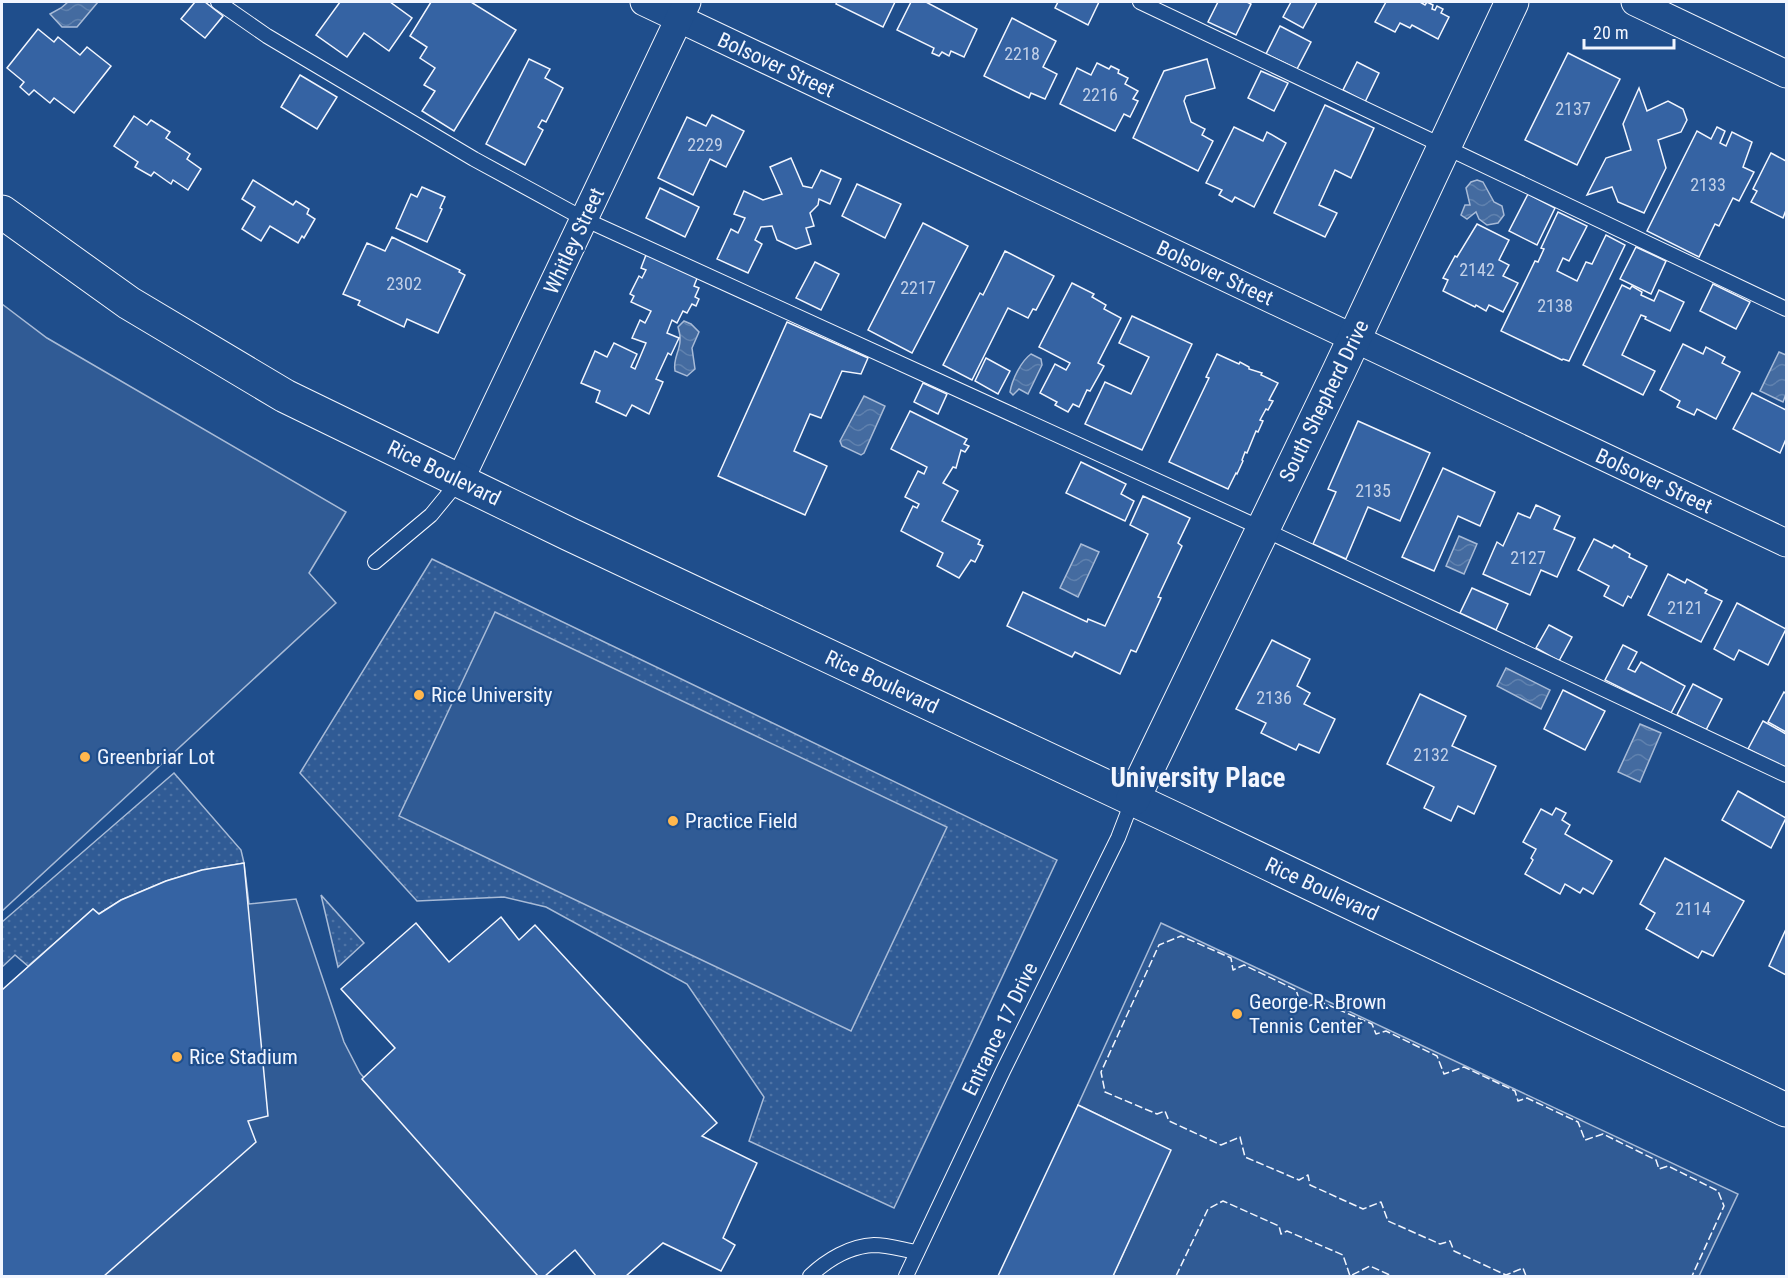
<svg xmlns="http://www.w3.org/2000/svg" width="1788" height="1278" font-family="'Roboto Condensed',sans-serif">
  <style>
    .grass { fill: url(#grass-dots); stroke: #a8bbd7; stroke-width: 1.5 }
    .built { fill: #305b95; stroke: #a8bbd7; stroke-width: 1.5 }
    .water { fill: url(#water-waves); stroke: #a8bbd7; stroke-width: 1.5 }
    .building { fill: #3563a3; stroke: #f2f6ff; stroke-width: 1.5 }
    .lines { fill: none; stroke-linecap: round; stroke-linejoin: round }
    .service-casing { stroke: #f2f6ff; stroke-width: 16 }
    .minor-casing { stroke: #f2f6ff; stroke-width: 29 }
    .secondary-casing { stroke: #f2f6ff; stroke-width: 35 }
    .service { stroke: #1f4e8c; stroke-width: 14 }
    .minor { stroke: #1f4e8c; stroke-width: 27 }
    .secondary { stroke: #1f4e8c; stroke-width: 33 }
    .fence { stroke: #f2f6ff; stroke-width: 1.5; stroke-dasharray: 8 3; stroke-linecap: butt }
    .poi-dot { fill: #ffb74d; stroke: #1f4e8c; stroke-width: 2 }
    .labels { text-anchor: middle; stroke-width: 4.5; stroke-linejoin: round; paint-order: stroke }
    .number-label { font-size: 18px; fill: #c3d1e8 }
    .street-label { font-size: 21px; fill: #f2f6ff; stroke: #1f4e8c }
    .poi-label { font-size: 21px; fill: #f2f6ff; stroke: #1f4e8c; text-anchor: start }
    .district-label { font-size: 27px; font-weight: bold; fill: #f2f6ff; stroke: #1f4e8c }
  </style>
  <defs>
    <pattern id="grass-dots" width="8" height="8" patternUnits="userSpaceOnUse" patternTransform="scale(1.5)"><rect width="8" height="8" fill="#305b95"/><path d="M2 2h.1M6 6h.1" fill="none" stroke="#4e73a5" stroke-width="1.8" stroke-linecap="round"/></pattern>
    <pattern id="water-waves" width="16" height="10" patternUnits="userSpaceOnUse" patternTransform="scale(1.5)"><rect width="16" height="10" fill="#446ba0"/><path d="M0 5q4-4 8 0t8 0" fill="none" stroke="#5f81ae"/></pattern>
  </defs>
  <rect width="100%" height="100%" fill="#1f4e8c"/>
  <g class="grass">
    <polygon points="432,559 1057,860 894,1208 749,1141 764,1097 687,984 546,907 504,897 417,901 300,773"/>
    <path d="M 174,773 L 241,850 L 244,863 C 191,872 146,885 99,914 L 93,910 L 28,966 L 15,955 L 2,967 L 2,922 Z"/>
    <polygon points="321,895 364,943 338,967"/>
  </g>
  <g class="built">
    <polygon points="2,304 47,338 346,512 309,573 336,603 2,911"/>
    <polygon points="495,612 947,827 851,1031 399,816"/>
    <polygon points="244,863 249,904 296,899 344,1042 360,1073 539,1276 2,1276 2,990 93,909 99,914 121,900 166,881 202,870"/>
    <polygon points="1161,923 1738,1194 1699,1276 1113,1276 1170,1150 1078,1105"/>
  </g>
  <g class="water">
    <polygon points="68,2 98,2 77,27 62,27 50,14 61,8"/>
    <polygon points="1477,180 1483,182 1494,202 1502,206 1504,215 1498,223 1487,225 1479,219 1476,212 1467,219 1461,215 1465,205 1470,205 1466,188 1471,182"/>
    <path d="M 684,321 L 691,324 L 699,332 L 692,348 L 695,369 L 687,376 L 675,371 C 672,355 685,348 678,327 Z"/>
    <polygon points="1779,352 1786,355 1786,394 1783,402 1760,391"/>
    <path d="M 1031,354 L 1041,359 L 1042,365 L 1028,394 L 1019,389 L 1013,395 L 1010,392 C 1012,380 1021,361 1031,354 Z"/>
    <polygon points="864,396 885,406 864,453 861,455 842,446 840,441"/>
    <polygon points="1459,536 1477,544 1464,574 1446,566"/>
    <polygon points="1081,544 1099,552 1078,597 1060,588"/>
    <polygon points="1506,668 1550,690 1541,709 1497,686"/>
    <polygon points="1640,724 1661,733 1640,782 1618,772"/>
  </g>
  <g class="building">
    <polygon points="195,2 205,2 223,16 205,38 181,19"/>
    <polygon points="340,2 390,2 412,18 389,51 364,33 347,57 316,35"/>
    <polygon points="431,2 471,2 516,30 454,131 422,111 435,91 424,85 435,68 420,58 427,47 410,36"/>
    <polygon points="837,2 895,2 883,27 836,4"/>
    <polygon points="911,2 926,2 977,29 964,57 951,51 949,56 942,52 939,56 932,53 934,48 897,30"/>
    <polygon points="1058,2 1099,2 1088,25 1055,8"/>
    <polygon points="1218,2 1247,2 1251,4 1236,35 1208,22"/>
    <polygon points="1291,2 1317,2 1303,28 1283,17"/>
    <polygon points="1386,2 1420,2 1425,5 1427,2 1433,5 1432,9 1435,10 1437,6 1443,9 1441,13 1449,17 1438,39 1412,25 1410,28 1400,23 1395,32 1375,22"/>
    <polygon points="1012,18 1056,41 1043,67 1057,74 1045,99 1031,93 1029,98 984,76"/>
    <polygon points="1280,26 1311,42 1297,69 1266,54"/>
    <polygon points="38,29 54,42 58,37 80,55 87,47 111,66 74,113 54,98 50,103 34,90 29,95 20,87 24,82 7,68"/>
    <polygon points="1568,53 1620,79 1577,165 1525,140"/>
    <polygon points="529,59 550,69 545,78 563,88 546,122 542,120 538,127 543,130 525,165 486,144"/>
    <polygon points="1207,59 1215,88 1186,96 1184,101 1191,122 1205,129 1202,135 1213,141 1198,171 1133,138 1164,71"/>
    <polygon points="1357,62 1379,73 1365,102 1343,90"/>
    <polygon points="1097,63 1109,69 1111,66 1119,70 1118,73 1128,78 1125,84 1138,91 1133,99 1138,101 1130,117 1124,114 1115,131 1060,104 1077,68 1091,75"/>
    <polygon points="1261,71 1288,83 1274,111 1248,98"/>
    <polygon points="300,75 337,97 317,129 281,107"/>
    <polygon points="1639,88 1647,111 1668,101 1683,109 1687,120 1681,132 1658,140 1666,168 1644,213 1618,202 1612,187 1587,195 1606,158 1631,150 1623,124"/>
    <polygon points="1325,105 1374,128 1351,178 1335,170 1319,205 1337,213 1325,237 1274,213"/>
    <polygon points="712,115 744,131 726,167 710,159 693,195 658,178 687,117 706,126"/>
    <polygon points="134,116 147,125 151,120 170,132 166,138 190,154 187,159 201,169 188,190 173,180 171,184 154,172 151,176 135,167 138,162 114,146"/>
    <polygon points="1234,127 1263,141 1267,132 1286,143 1254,207 1235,197 1232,202 1219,195 1222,190 1206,183"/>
    <polygon points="1717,127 1725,131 1720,143 1726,146 1732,132 1752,142 1743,167 1754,172 1739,201 1733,198 1719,226 1715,224 1699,257 1647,231 1697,131 1711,139"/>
    <polygon points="1771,153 1786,161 1786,210 1783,218 1751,202 1757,191 1753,189"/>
    <polygon points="791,158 803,186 812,188 821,170 841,179 830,204 819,199 818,205 810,213 814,226 806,228 811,244 796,249 777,240 772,226 761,227 755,240 762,244 748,273 717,259 731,229 738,233 745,218 734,214 744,191 763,200 782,194 770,167"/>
    <polygon points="253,180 293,205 296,201 309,209 307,214 315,219 304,238 302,236 298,243 270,226 261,241 242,229 255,207 242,199"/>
    <polygon points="857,184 901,204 885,238 842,216"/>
    <polygon points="422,187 445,197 440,208 442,209 427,242 396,228 411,194 417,197"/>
    <polygon points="660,188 699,207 685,237 646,218"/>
    <polygon points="1528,194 1555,208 1537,245 1509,231"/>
    <polygon points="1558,212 1587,226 1569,261 1563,258 1557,271 1577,281 1586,262 1592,264 1606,235 1625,245 1569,361 1563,359 1562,360 1501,331 1535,261 1538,262 1544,249 1541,248"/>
    <polygon points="923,223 968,246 912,353 868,330"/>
    <polygon points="1477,224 1509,240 1499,260 1509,265 1503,276 1518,283 1503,312 1489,305 1486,311 1476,305 1475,307 1443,291 1448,280 1443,278 1455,256 1457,257"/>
    <polygon points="392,237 460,270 459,272 465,275 438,333 407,319 404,327 358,305 360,301 343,294 367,243 385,251"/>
    <polygon points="1636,247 1666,261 1651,294 1620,279"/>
    <polygon points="1005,251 1054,276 1036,310 1033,309 1028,318 1008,308 972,380 943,365 980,293 983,295"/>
    <polygon points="646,255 651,257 652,255 698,276 694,286 699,288 695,297 699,299 696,306 692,304 687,313 683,311 677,323 672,320 667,333 679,338 671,355 668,353 656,379 663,382 649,414 632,405 626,416 596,402 600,391 581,383 595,351 607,357 614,343 637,354 631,367 635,369 646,343 632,338 640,320 645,323 651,311 631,302 634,296 630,294 639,276 642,278 646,270 641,268"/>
    <polygon points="815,262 839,274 821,310 796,298"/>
    <polygon points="1072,283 1094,294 1092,297 1106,305 1104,309 1121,318 1098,363 1104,366 1090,391 1087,390 1079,407 1073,404 1068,412 1055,405 1057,402 1040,393 1055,364 1066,370 1070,363 1039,347"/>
    <polygon points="1713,284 1750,302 1736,329 1700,311"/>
    <polygon points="1622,285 1630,289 1632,286 1642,292 1641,295 1654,301 1659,290 1684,302 1670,331 1645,319 1646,317 1641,315 1622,355 1655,371 1643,395 1583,365"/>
    <polygon points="1132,316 1192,344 1142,450 1085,424 1105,382 1131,394 1149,357 1119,343"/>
    <polygon points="787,322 868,358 861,374 842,371 821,418 810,414 794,451 827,466 805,515 718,476"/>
    <polygon points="1683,344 1703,354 1706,347 1725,357 1722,363 1740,372 1716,419 1697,409 1694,415 1677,407 1680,401 1660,390"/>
    <polygon points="1217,354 1239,364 1240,362 1249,367 1249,369 1262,373 1261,375 1278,383 1269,400 1273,401 1268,410 1266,409 1260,420 1263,421 1258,432 1256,431 1247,453 1245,452 1242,460 1243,461 1237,474 1236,473 1228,489 1169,462 1209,378 1206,377"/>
    <polygon points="986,358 1010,371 998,394 975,381"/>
    <polygon points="923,383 947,394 938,414 914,402"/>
    <polygon points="1752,393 1786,410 1786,439 1780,453 1733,429"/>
    <polygon points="910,411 967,439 964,444 969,446 965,452 961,450 956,468 953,467 943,483 958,491 942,521 980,540 978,544 983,546 975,562 971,560 959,578 937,566 943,553 901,531 913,506 917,508 919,504 905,497 918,471 924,474 927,467 891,449"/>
    <polygon points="1358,421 1430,453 1400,521 1368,507 1346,559 1313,544 1336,492 1328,489"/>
    <polygon points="1081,462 1126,484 1121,494 1134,501 1125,521 1066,493"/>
    <polygon points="1443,468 1495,492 1480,526 1458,516 1434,571 1402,557"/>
    <polygon points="1143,496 1190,518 1178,543 1182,546 1158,597 1161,598 1136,652 1131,650 1120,674 1075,652 1072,657 1007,626 1023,592 1087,622 1088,619 1105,626 1148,534 1130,525"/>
    <polygon points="1536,505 1560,516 1554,529 1575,538 1557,577 1541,570 1530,595 1483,574 1497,542 1503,546 1518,513 1530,518"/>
    <polygon points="1594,539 1612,548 1614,545 1630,554 1629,557 1647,566 1631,598 1628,596 1623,606 1604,596 1609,586 1578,570"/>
    <polygon points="1668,574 1685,583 1687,579 1707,590 1705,593 1722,601 1701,642 1648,615"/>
    <polygon points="1472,588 1508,604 1496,630 1460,613"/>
    <polygon points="1737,603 1786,629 1768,665 1739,650 1734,660 1714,649"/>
    <polygon points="1549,625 1572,637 1559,661 1536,648"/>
    <polygon points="1272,640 1310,659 1297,686 1310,693 1304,704 1335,719 1319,753 1299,744 1296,750 1261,733 1266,723 1236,709"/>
    <polygon points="1623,645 1637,652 1628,669 1635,672 1641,662 1685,686 1671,713 1605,680"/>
    <polygon points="1693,684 1722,699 1706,730 1677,715"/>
    <polygon points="1563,690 1605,711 1585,750 1544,729"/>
    <polygon points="1784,692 1786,694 1786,732 1768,722"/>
    <polygon points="1420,694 1466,716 1452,746 1496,766 1474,814 1458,806 1451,821 1424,808 1434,787 1387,764"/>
    <polygon points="1763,721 1786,734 1786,769 1748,749"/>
    <polygon points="1738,791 1786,818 1771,848 1722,820"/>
    <polygon points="1556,808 1566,813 1562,820 1570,825 1565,834 1612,861 1593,894 1583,888 1580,893 1565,884 1560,894 1525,874 1533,860 1531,858 1536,849 1523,842 1541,809 1552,815"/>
    <polygon points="1665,858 1744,901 1713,956 1702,951 1698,958 1646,929 1655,913 1640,904"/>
    <polygon points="244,863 268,1116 248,1121 256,1142 104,1276 2,1276 2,990 93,909 99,914 121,900 166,881 202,870"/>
    <polygon points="501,917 519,940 535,925 717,1123 702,1136 757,1163 723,1238 735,1245 721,1271 663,1243 626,1276 596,1276 575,1250 545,1276 538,1276 362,1079 395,1048 341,989 416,923 449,962"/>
    <polygon points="1786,929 1786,975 1769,966"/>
    <polygon points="1078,1105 1171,1150 1113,1276 998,1276"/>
  </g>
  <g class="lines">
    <defs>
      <g id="service">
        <polyline points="218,2 267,36 474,159 584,219 1263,529 1786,775"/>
        <polyline points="1140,2 1786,309"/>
        <polyline points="375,562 431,515 459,481"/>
        <path d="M 810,1276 C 827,1260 850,1246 874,1245 C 888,1245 904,1250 917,1252"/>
        <polyline points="906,1276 1003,1071 1118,838 1133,799"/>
      </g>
      <g id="minor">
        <polyline points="644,2 1786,543"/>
        <polyline points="1635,2 1786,74"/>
        <polyline points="460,480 687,2"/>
      </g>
      <g id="secondary">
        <polyline points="2,212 129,303 285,396 569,534 1175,819 1786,1110"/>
        <polyline points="1133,799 1339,371 1512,2"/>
      </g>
    </defs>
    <use href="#service" class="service-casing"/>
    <use href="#minor" class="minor-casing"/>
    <use href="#secondary" class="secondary-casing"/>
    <use href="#service" class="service"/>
    <use href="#minor" class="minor"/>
    <use href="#secondary" class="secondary"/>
    <g class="fence">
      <polyline points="1176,1276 1208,1209 1223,1201 1279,1226 1281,1234 1287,1231 1343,1255 1350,1276 1370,1266 1392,1276"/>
      <polyline points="1526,1276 1523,1268 1506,1275 1454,1251 1450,1241 1440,1244 1388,1221 1381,1202 1363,1209 1310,1185 1308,1175 1299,1180 1245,1157 1240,1137 1221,1145 1169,1121 1165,1111 1157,1114 1105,1092 1101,1072 1159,945 1181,936 1231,958 1233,970 1244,965 1296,990 1302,1008 1321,1002 1372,1024 1376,1034 1386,1031 1437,1056 1444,1074 1464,1067 1515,1091 1518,1101 1527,1098 1578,1122 1585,1140 1603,1134 1656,1160 1659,1169 1668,1166 1718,1191 1724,1206 1692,1276"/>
    </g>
  </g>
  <g class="poi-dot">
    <circle cx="419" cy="695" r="6"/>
    <circle cx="85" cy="757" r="6"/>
    <circle cx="673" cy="821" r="6"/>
    <circle cx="1237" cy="1014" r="6"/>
    <circle cx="177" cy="1057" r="6"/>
  </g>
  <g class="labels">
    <g class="number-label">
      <text x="1022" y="60">2218</text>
      <text x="1100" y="101">2216</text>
      <text x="1573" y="115">2137</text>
      <text x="705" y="151">2229</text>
      <text x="1708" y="191">2133</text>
      <text x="1477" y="276">2142</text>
      <text x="404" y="290">2302</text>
      <text x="918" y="294">2217</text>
      <text x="1555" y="312">2138</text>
      <text x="1373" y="497">2135</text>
      <text x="1528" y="564">2127</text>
      <text x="1685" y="614">2121</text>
      <text x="1274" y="704">2136</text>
      <text x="1431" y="761">2132</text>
      <text x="1693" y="915">2114</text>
    </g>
    <g class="street-label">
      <text transform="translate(776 65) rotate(25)" y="7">Bolsover Street</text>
      <text transform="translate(574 241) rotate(-65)" y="7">Whitley Street</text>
      <text transform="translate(1215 273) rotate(25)" y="7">Bolsover Street</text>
      <text transform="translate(1324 401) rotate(-64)" y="7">South Shepherd Drive</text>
      <text transform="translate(444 473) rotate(26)" y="7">Rice Boulevard</text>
      <text transform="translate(1654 481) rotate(25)" y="7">Bolsover Street</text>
      <text transform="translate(882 682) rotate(25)" y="7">Rice Boulevard</text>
      <text transform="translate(1322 889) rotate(25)" y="7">Rice Boulevard</text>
      <text transform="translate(1000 1029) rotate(-64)" y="7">Entrance 17 Drive</text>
    </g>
    <g class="poi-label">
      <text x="431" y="702">Rice University</text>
      <text x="97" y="764">Greenbriar Lot</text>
      <text x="685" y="828">Practice Field</text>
      <text x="1249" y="1009">George R. Brown<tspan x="1249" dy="24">Tennis Center</tspan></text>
      <text x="189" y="1064">Rice Stadium</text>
    </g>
    <g class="district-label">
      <text x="1198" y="787">University Place</text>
    </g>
  </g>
  <rect width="1788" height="1278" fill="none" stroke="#f2f6ff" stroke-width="6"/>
  <path d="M1584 39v9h90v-9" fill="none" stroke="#f2f6ff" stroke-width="3"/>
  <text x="1593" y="39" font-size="18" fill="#f2f6ff" stroke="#1f4e8c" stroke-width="4.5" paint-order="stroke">20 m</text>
</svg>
